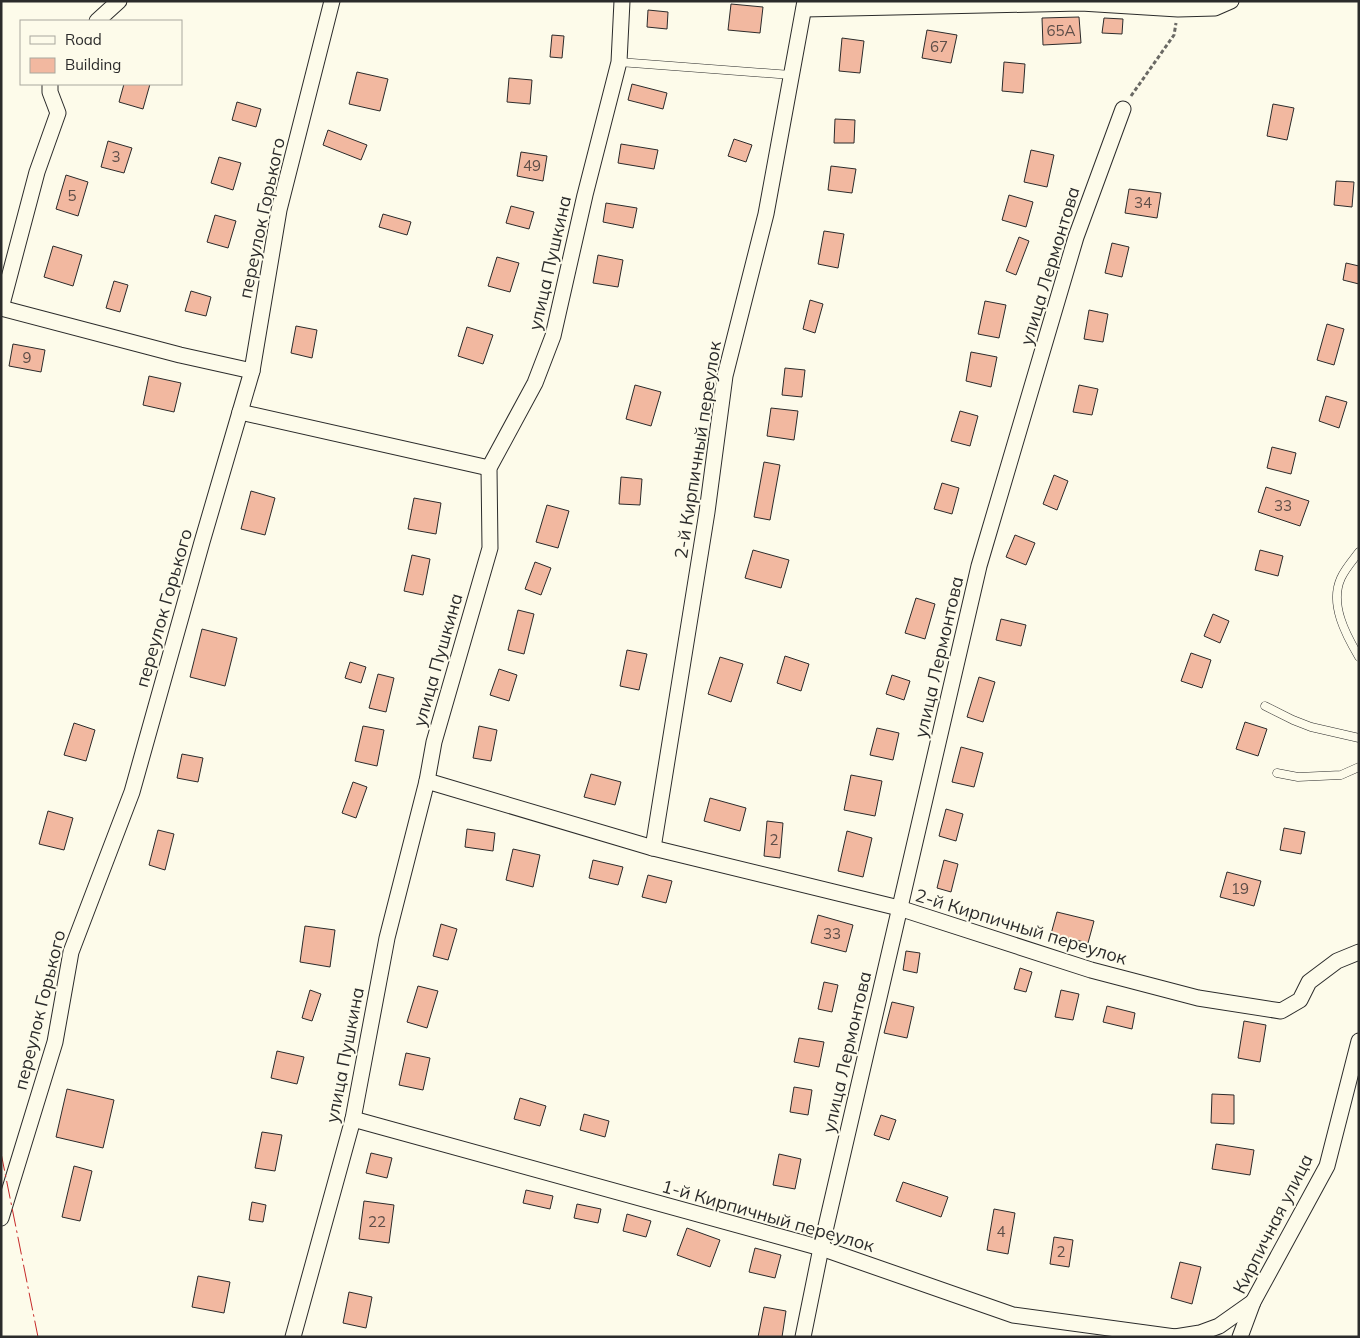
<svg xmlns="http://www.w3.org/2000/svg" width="1360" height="1338" font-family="Mulish,sans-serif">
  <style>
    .building { fill: #f2b8a0; stroke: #2b2b2b }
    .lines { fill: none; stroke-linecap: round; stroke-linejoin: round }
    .lane-casing { stroke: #2b2b2b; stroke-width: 9 }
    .street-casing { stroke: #2b2b2b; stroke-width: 17 }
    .path { stroke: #6a6964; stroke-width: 3; stroke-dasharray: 4 2.5; stroke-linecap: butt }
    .lane { stroke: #fdfbea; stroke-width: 8 }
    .street { stroke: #fdfbea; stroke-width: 15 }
    .power { stroke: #c62828; stroke-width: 1; stroke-dasharray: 18 4 2.5 4; stroke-linecap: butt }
    .labels { text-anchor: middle; stroke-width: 4; stroke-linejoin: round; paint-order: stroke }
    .number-label { font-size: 15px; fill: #5d4e48 }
    .street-label { font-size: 18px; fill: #2b2b2b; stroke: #fdfbea }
  </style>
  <rect width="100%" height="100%" fill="#fdfbea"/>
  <g class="building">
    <polygon points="731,4 763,7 760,33 728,30"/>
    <polygon points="648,10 668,12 667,29 647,27"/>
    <polygon points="1079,17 1081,43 1043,45 1042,18"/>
    <polygon points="1104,18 1123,19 1122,34 1102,33"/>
    <polygon points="927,30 957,35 951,63 922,58"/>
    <polygon points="552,35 564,36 562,58 550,57"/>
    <polygon points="842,38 864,41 860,73 839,71"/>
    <polygon points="1004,62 1025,64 1023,93 1002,91"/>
    <polygon points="357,72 388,79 380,111 349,104"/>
    <polygon points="509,78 532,80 530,104 507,102"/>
    <polygon points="124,84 150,84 143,109 119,102"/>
    <polygon points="632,84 667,93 663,109 628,100"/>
    <polygon points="237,102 261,109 256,127 232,120"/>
    <polygon points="1273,104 1294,108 1287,140 1267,136"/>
    <polygon points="835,119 855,120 854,143 834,143"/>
    <polygon points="328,130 367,145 361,160 323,145"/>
    <polygon points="734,139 752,145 746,162 728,156"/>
    <polygon points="108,141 132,148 124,173 101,167"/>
    <polygon points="621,144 658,150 654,169 618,163"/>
    <polygon points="1031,150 1054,155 1047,187 1024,182"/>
    <polygon points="521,152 547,156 543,181 517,176"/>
    <polygon points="219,157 241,163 233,190 211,183"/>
    <polygon points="831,166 856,169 852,193 828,190"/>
    <polygon points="66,175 88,182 78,216 56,209"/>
    <polygon points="1336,181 1354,182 1352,207 1334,205"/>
    <polygon points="1129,189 1161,193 1157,218 1125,213"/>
    <polygon points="1009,195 1033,202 1026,227 1002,220"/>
    <polygon points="606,203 637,208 633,228 603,222"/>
    <polygon points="511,206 534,212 529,229 506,223"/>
    <polygon points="383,214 411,222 407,235 379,227"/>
    <polygon points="215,215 236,221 228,248 207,242"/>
    <polygon points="824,231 844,234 838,268 818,264"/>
    <polygon points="1019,237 1029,241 1016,275 1006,271"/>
    <polygon points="1112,243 1129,247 1122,277 1105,273"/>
    <polygon points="53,246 82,255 73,286 44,277"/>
    <polygon points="598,255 623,260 618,287 593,283"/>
    <polygon points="497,257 519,263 510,292 488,286"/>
    <polygon points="1346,263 1359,266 1359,284 1343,280"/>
    <polygon points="114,281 128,285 120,312 106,308"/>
    <polygon points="191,291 211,297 206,316 185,311"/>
    <polygon points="810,300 823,304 815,333 803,329"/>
    <polygon points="985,301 1006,305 999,338 978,334"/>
    <polygon points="1089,310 1108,314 1103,342 1084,339"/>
    <polygon points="1327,324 1344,329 1334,365 1317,360"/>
    <polygon points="296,326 317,330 312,358 291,353"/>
    <polygon points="467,327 493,335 483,364 458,356"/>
    <polygon points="13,344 45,350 41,372 9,366"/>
    <polygon points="971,352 997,357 991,387 966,381"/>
    <polygon points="785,368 805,370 802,397 782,395"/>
    <polygon points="149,376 181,383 174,412 143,405"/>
    <polygon points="635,385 661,392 651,426 626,419"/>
    <polygon points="1079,385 1098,389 1092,415 1073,412"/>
    <polygon points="1326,396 1347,402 1339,428 1319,421"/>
    <polygon points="771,408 798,411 794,440 767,436"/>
    <polygon points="960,411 978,416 970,446 951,441"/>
    <polygon points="1272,447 1296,453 1291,474 1267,468"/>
    <polygon points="764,462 780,465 770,520 754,517"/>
    <polygon points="1054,475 1068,481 1057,510 1043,504"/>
    <polygon points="621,477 642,479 640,505 619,504"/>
    <polygon points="942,483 959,488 952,514 934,509"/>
    <polygon points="1266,487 1309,501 1300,526 1258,512"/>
    <polygon points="251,491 275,498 265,535 241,529"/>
    <polygon points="414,498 441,503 436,534 408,529"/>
    <polygon points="547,505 569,511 558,548 536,542"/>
    <polygon points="1015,535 1035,543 1026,565 1006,557"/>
    <polygon points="753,550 789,560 781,588 745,578"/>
    <polygon points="1260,550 1283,556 1278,576 1255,570"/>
    <polygon points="412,555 430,559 423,595 404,591"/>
    <polygon points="535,562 551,568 541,595 525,589"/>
    <polygon points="916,598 935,604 925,639 905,633"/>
    <polygon points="518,610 534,614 524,654 508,650"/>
    <polygon points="1213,614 1229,621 1220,643 1204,636"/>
    <polygon points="1001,619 1026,625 1021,646 996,640"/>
    <polygon points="202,629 237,638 225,686 190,677"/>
    <polygon points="627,650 647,654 639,690 620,686"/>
    <polygon points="1191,653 1211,660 1202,688 1181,681"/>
    <polygon points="785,656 809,664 801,691 777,683"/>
    <polygon points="720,657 743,664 731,702 708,694"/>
    <polygon points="350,662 366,667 361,683 345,678"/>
    <polygon points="499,669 517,675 509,701 490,695"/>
    <polygon points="378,674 394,678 386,712 369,708"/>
    <polygon points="892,675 910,681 904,700 886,694"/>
    <polygon points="979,677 995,682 983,722 967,717"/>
    <polygon points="1245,722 1267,729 1258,756 1236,749"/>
    <polygon points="74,723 95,730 86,761 64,755"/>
    <polygon points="363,726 384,730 377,766 355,761"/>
    <polygon points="479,726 497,730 491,761 473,758"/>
    <polygon points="877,728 899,733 893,760 870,755"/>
    <polygon points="961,747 983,753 974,787 952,782"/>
    <polygon points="182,754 203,758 198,782 177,778"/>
    <polygon points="591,774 621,782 615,805 584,797"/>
    <polygon points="851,775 882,781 875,816 844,810"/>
    <polygon points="353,782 367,787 356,818 342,813"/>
    <polygon points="710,798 746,808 740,831 704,821"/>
    <polygon points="946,809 963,814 956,841 939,836"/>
    <polygon points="48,811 73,818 64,850 39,844"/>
    <polygon points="767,821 783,823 780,858 764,856"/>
    <polygon points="1284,828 1305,832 1301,854 1280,850"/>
    <polygon points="467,829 495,833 493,851 465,847"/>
    <polygon points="158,830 174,834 165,870 149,865"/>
    <polygon points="847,831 872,838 863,877 838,871"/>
    <polygon points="513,849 540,855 533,887 506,880"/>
    <polygon points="593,860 623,867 618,885 589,878"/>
    <polygon points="944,860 958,864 951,892 937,888"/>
    <polygon points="1227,872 1261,881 1254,906 1220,897"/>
    <polygon points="648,875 672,881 666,903 642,897"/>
    <polygon points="1057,912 1094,921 1088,943 1051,934"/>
    <polygon points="818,915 853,925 846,952 811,943"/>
    <polygon points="441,924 457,929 448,960 433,956"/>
    <polygon points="305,926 335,930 330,967 300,962"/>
    <polygon points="906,951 920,953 917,973 903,970"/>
    <polygon points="1020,968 1032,972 1026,992 1014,989"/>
    <polygon points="824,982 838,985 832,1012 818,1009"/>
    <polygon points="418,986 438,991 427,1028 407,1022"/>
    <polygon points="310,990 321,994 312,1021 302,1018"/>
    <polygon points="1061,990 1079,994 1073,1020 1055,1017"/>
    <polygon points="892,1002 914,1007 907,1038 884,1033"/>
    <polygon points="1107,1006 1135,1013 1132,1029 1103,1022"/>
    <polygon points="1244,1021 1266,1025 1260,1062 1238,1058"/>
    <polygon points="799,1038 824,1042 819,1067 794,1062"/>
    <polygon points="277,1051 304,1057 297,1084 271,1078"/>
    <polygon points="406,1053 430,1058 423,1090 399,1085"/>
    <polygon points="794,1087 812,1090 808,1115 790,1112"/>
    <polygon points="67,1089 114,1100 103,1148 56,1137"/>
    <polygon points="1212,1094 1234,1095 1234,1124 1211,1123"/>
    <polygon points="520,1098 546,1106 540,1126 514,1119"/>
    <polygon points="584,1114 609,1121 605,1137 580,1130"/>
    <polygon points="881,1115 896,1120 889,1140 874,1135"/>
    <polygon points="262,1132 282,1135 275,1171 255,1168"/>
    <polygon points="1216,1144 1254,1150 1250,1175 1212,1169"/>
    <polygon points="371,1153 392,1158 387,1178 366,1173"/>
    <polygon points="779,1154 801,1159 795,1189 773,1185"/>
    <polygon points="74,1166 92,1171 80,1221 62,1217"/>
    <polygon points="903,1182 948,1197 941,1217 896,1201"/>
    <polygon points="526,1190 553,1196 550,1209 523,1203"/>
    <polygon points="364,1201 394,1205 389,1243 359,1239"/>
    <polygon points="252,1202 266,1205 263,1222 249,1220"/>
    <polygon points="577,1204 601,1209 598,1223 574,1218"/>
    <polygon points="994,1209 1015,1213 1008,1254 987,1250"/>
    <polygon points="627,1214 651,1221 646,1237 623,1231"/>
    <polygon points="687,1228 720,1240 710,1267 677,1255"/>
    <polygon points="1054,1237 1073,1240 1069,1267 1050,1264"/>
    <polygon points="755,1248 781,1255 775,1278 749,1272"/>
    <polygon points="1180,1262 1201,1267 1192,1304 1171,1298"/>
    <polygon points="198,1276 230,1282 224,1313 192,1307"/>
    <polygon points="349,1292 372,1297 366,1328 343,1323"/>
    <polygon points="764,1307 786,1311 782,1337 758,1337"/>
  </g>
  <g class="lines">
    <defs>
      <g id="lane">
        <polyline points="619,62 791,75"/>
        <path d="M 1359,552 C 1353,560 1345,569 1341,578 C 1329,604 1346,635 1359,657"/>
        <polyline points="1265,706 1293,720 1311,727 1359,738"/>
        <polyline points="1277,773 1298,777 1341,775 1359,767"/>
      </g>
      <g id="street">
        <polyline points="804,9 1081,3 1178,9 1215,8 1231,1"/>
        <polyline points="97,21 119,1"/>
        <polyline points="1,308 180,355 252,371"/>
        <polyline points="1,308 37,172 58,113 50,92 50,84"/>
        <polyline points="240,412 489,468"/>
        <polyline points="427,781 653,848 899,908 1091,970 1198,998 1281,1011 1300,1000 1309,982 1337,961 1359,952"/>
        <polyline points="653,848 707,512 725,376 766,214 805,1"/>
        <polyline points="353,1119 821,1248 1013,1315 1175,1337"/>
        <polyline points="1,1218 55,1042 71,952 132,792 202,542 252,371 279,210 332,1"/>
        <polyline points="293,1337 353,1119 387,938 427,781 434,742 490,548 489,468 535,383 553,336 585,195 619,62 622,1"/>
        <polyline points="803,1337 821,1248 979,566 1076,237 1123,109"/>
        <polyline points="1175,1337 1200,1333 1219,1326 1253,1302"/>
        <polyline points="1240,1337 1253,1302 1327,1166 1359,1041"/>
      </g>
    </defs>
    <use href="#lane" class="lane-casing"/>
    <use href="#street" class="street-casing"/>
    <polyline class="path" points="1131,96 1174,35 1176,23"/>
    <use href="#lane" class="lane"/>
    <use href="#street" class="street"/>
    <polyline class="power" points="1,1153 38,1337"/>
  </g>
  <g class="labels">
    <g class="number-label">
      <text x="1061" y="36">65А</text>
      <text x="939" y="52">67</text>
      <text x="116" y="162">3</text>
      <text x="532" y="171">49</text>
      <text x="72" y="201">5</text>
      <text x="1143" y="208">34</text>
      <text x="27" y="363">9</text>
      <text x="1283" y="511">33</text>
      <text x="774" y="845">2</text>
      <text x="1240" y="894">19</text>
      <text x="832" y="939">33</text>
      <text x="377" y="1227">22</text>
      <text x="1001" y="1237">4</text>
      <text x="1061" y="1257">2</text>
    </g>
    <g class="street-label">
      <text transform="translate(262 218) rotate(-78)" y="6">переулок Горького</text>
      <text transform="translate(550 263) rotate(-77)" y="6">улица Пушкина</text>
      <text transform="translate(1050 266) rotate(-73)" y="6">улица Лермонтова</text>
      <text transform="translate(698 450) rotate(-81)" y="6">2-й Кирпичный переулок</text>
      <text transform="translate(164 608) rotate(-74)" y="6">переулок Горького</text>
      <text transform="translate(939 657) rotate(-77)" y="6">улица Лермонтова</text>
      <text transform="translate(438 660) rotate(-74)" y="6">улица Пушкина</text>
      <text transform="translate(1021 927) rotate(17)" y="6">2-й Кирпичный переулок</text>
      <text transform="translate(40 1010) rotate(-76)" y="6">переулок Горького</text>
      <text transform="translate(847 1052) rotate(-77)" y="6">улица Лермонтова</text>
      <text transform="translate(345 1055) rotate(-79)" y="6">улица Пушкина</text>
      <text transform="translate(768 1216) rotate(16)" y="6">1-й Кирпичный переулок</text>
      <text transform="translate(1273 1224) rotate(-63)" y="6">Кирпичная улица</text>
    </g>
  </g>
  <rect width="1360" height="1338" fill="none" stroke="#2b2b2b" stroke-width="5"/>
  <rect x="20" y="20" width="162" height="65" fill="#fdfbea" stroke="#a9a89e"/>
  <rect x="30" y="36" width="25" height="8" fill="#fdfbea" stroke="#a9a89e"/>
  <text x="65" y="45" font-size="15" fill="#2b2b2b">Road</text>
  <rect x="30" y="58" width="25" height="15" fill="#f2b8a0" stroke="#a9a89e"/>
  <text x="65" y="70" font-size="15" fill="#2b2b2b">Building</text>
</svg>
